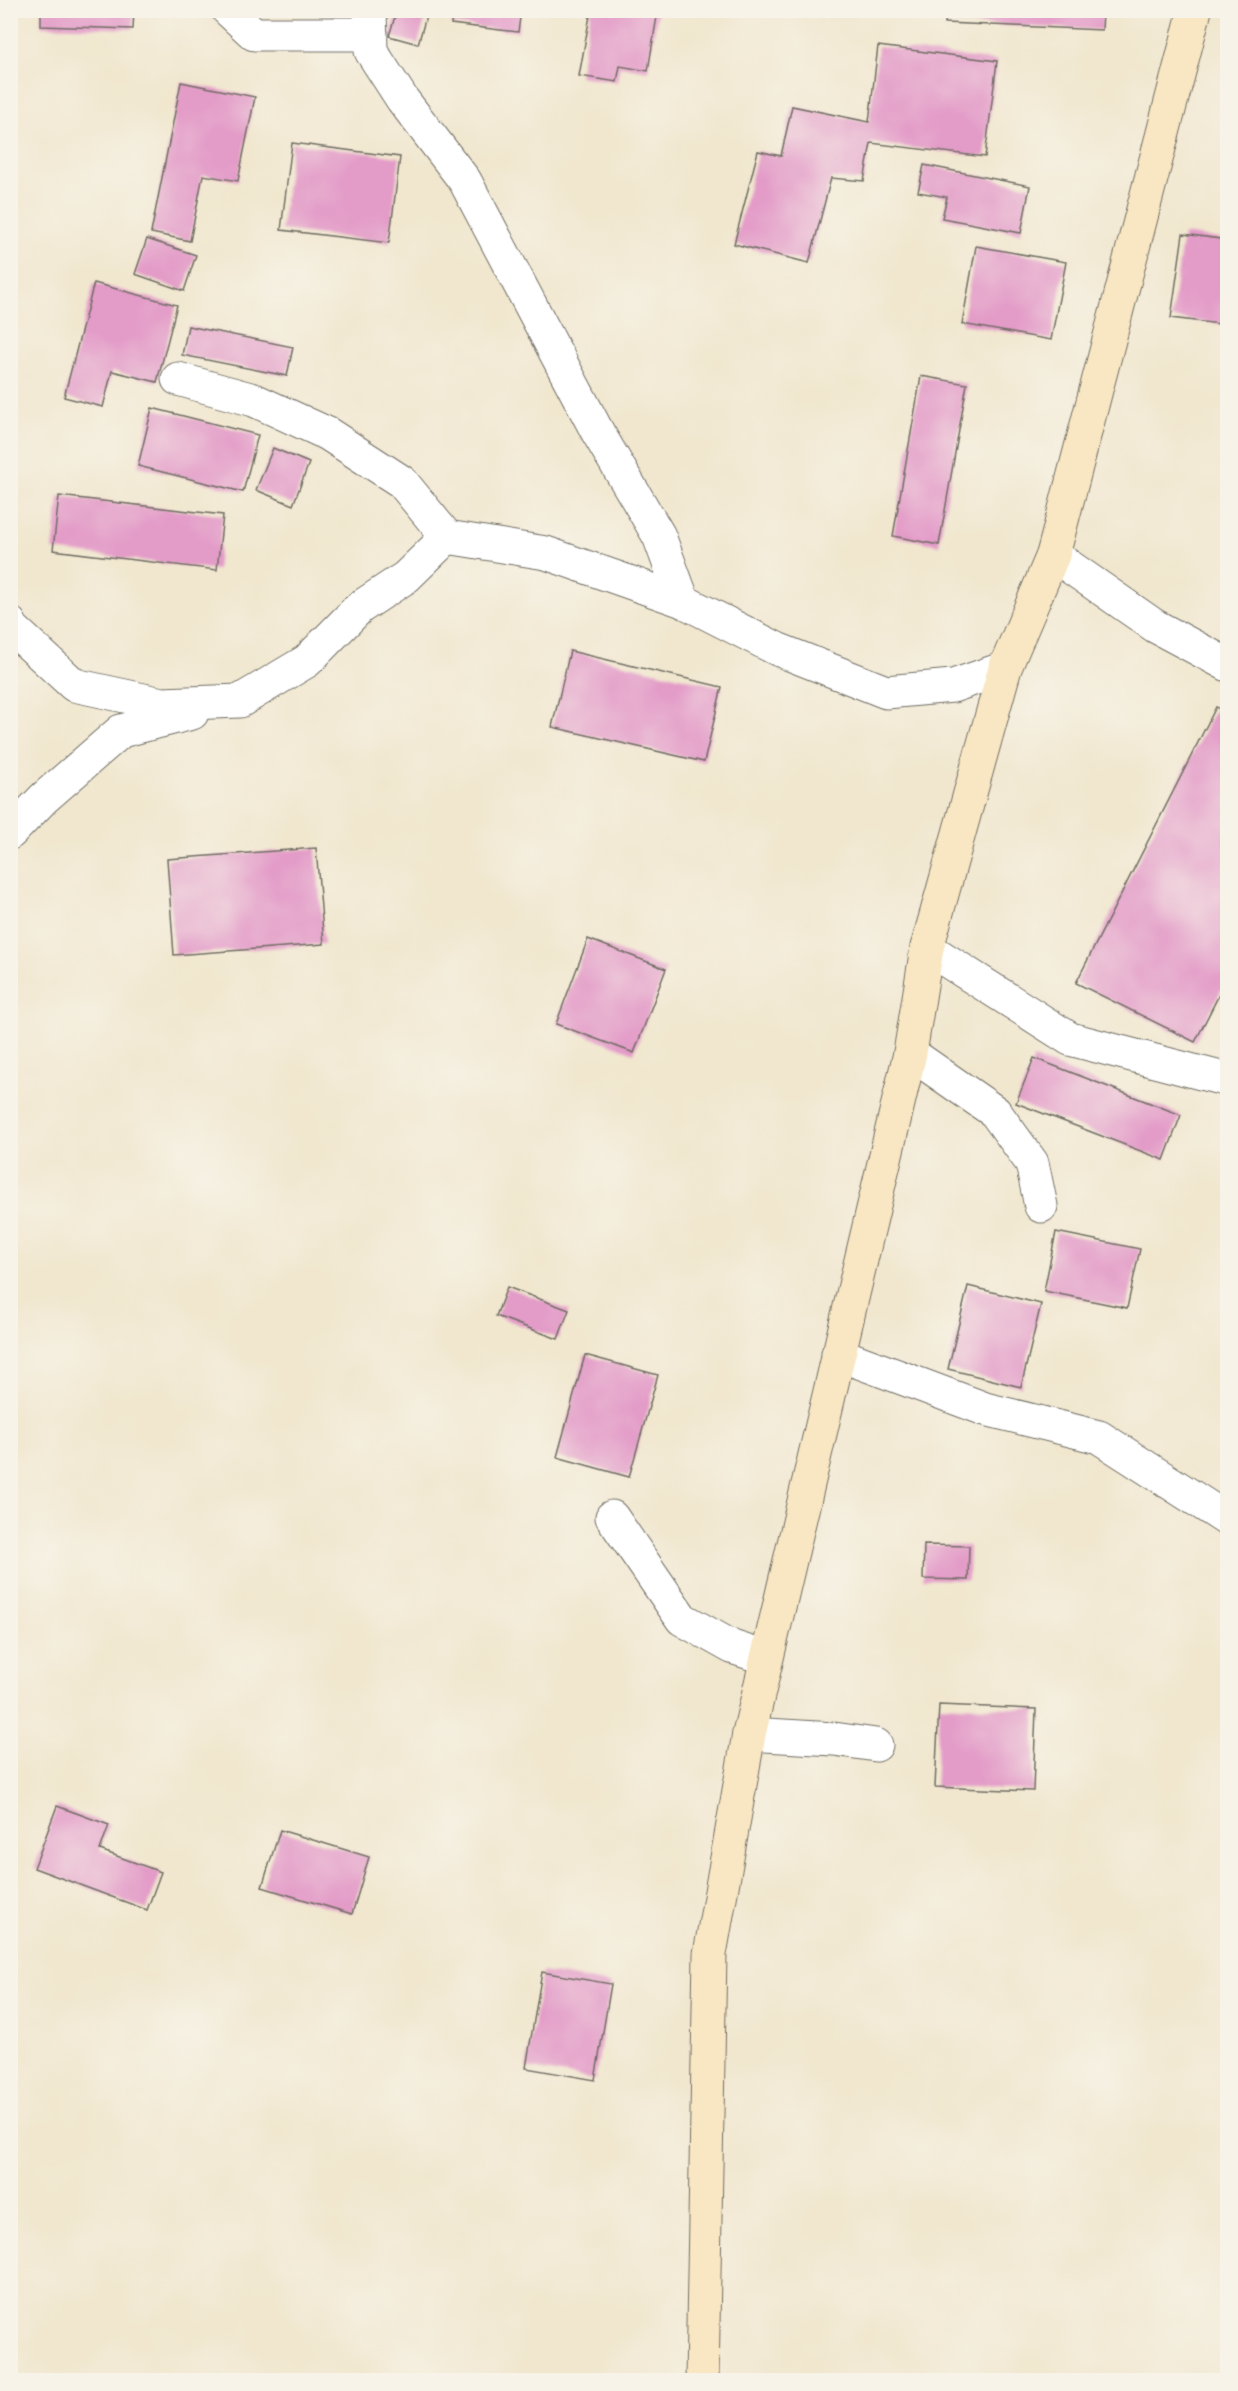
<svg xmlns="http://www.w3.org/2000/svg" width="1238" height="2391" font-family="'Playpen Sans',sans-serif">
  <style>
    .building { fill: #e39bc8 }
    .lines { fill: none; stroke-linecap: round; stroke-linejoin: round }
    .minor-casing { stroke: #706d64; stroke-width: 35 }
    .secondary-casing { stroke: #706d64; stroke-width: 35 }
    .minor { stroke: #fff; stroke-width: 33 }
    .secondary { stroke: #f9e7c3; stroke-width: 33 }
  </style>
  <rect width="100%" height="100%" fill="#f7f3e8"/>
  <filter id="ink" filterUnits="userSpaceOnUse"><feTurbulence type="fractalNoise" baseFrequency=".0167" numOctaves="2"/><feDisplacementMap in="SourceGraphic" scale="12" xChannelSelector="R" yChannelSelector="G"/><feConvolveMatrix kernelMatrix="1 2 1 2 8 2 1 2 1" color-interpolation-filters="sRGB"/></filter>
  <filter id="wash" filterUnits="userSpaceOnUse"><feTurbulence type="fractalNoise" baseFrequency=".008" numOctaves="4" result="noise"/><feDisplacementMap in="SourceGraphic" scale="24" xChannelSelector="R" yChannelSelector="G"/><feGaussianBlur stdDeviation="1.35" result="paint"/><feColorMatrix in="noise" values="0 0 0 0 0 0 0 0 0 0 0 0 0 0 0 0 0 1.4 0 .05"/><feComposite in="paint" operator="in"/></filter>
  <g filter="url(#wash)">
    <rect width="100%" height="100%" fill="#f1e7cf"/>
    <g id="blocks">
      <g class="building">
        <polygon points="41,10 134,10 133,29 41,26"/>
        <polygon points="397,10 428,10 418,44 389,36"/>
        <polygon points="453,10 521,10 518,32 451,24"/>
        <polygon points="591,10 658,10 648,71 620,66 617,82 579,76"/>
        <polygon points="946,10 1103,10 1102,30 945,23"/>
        <polygon points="878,46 997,61 985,157 871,143 864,181 831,178 809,263 734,244 758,151 781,156 792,106 869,122"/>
        <polygon points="181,82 255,97 238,181 203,175 190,241 151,233"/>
        <polygon points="292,143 400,157 389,243 281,230"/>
        <polygon points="924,165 1030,186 1021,233 942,218 947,197 918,192"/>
        <polygon points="1183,234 1228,240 1228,325 1171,318"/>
        <polygon points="147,239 196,255 184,291 135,274"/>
        <polygon points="976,246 1066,262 1051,340 962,324"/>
        <polygon points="94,283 177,305 157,382 112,371 103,407 64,397"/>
        <polygon points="188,326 293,347 287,376 182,355"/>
        <polygon points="921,376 967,384 939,545 893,536"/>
        <polygon points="152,408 258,435 243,492 138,466"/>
        <polygon points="273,448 309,463 293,505 256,490"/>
        <polygon points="59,496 223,515 217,570 53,550"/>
        <polygon points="570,651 722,687 704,762 552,727"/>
        <polygon points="1216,707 1228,713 1228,977 1195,1042 1076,983"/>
        <polygon points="316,848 324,944 174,955 167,859"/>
        <polygon points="588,939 666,969 634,1053 556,1024"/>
        <polygon points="1034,1058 1181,1115 1164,1160 1016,1103"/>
        <polygon points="1056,1232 1140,1249 1127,1308 1044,1291"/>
        <polygon points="968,1286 1041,1304 1021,1387 948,1369"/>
        <polygon points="507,1287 569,1310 558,1339 496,1316"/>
        <polygon points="585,1355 658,1375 629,1477 557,1457"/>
        <polygon points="924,1545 969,1546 968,1580 923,1579"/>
        <polygon points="939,1705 1036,1709 1033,1791 935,1787"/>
        <polygon points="57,1806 109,1825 100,1850 161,1872 147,1910 34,1868"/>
        <polygon points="280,1830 369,1857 352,1914 262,1887"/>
        <polygon points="542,1972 611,1984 595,2080 526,2068"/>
      </g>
    </g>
  </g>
  <g filter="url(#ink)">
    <use href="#blocks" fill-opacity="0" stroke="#706d64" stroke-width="1.5"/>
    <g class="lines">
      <defs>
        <g id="minor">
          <polyline points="228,10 254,34 371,34"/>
          <polyline points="370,10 371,51 402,99 465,181 597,431 659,536 683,601"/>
          <polyline points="178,379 254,400 328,434 402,482 447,537"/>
          <polyline points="1053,555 1155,626 1228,665"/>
          <polyline points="10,623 12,628 74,685 162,704 240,701 307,661 359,608 406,577 447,537 546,553 683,601 777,649 886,692 953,686 1005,668"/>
          <polyline points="10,833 44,798 121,731 192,713"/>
          <polyline points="927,948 1070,1039 1228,1080"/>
          <polyline points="910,1053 995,1112 1032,1163 1041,1206"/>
          <polyline points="838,1354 985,1409 1099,1437 1228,1520"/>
          <polyline points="612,1517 682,1619 732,1647 766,1658"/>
          <polyline points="749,1734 834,1739 876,1745"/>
        </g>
        <polyline id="secondary" points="702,2380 710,1954 749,1734 910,1053 927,948 1005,668 1053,555 1195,10"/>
      </defs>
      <use href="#minor" class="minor-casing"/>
      <use href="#secondary" class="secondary-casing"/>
      <use href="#minor" class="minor"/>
      <use href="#secondary" class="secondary"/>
    </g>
  </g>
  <rect width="1238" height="2391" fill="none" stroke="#f7f3e8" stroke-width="36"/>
</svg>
